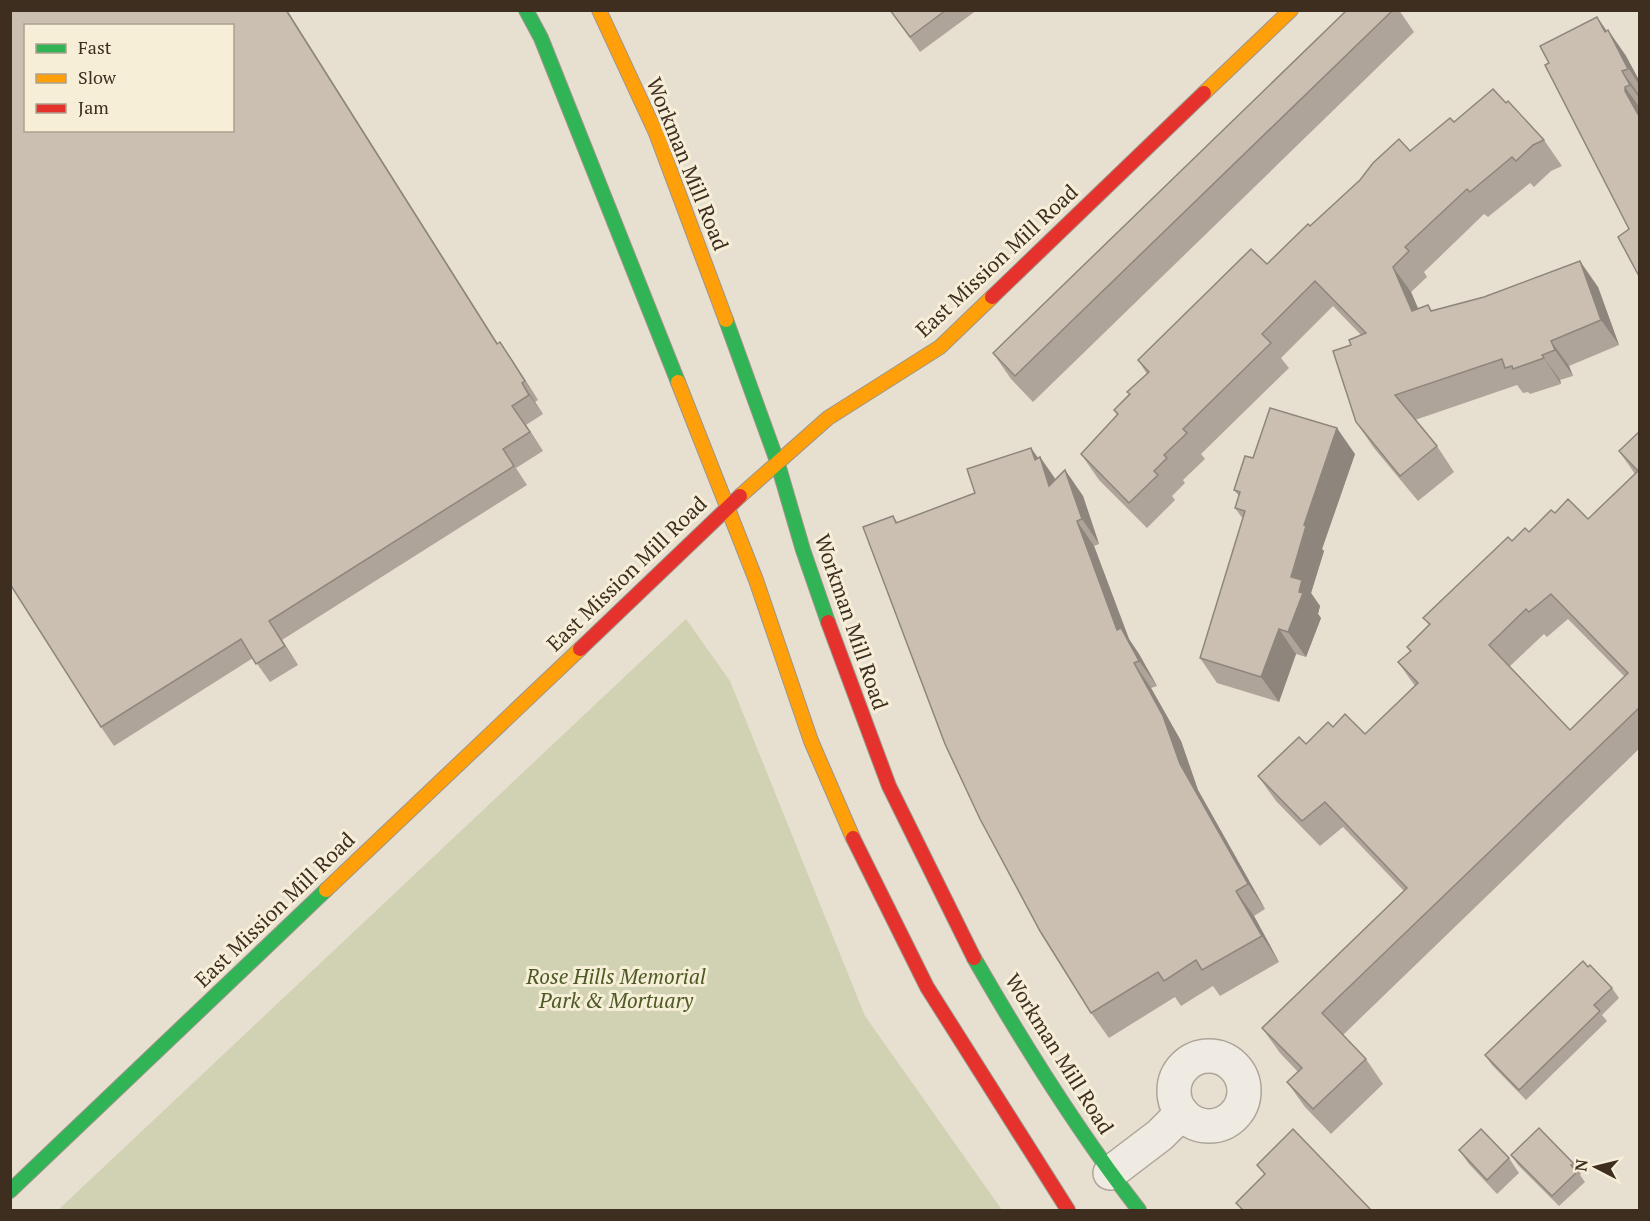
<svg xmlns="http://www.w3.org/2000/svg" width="1650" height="1221" font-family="'PT Serif',serif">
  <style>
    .cemetery { fill: #d1d1b3 }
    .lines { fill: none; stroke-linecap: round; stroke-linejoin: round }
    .street-casing { stroke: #ada599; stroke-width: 36 }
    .fast-casing { stroke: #9c958a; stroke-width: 16 }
    .slow-casing { stroke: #9c958a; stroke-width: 16 }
    .jam-casing { stroke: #9c958a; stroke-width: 16 }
    .street { stroke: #efebe3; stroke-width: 33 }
    .fast { stroke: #30b455; stroke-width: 14 }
    .slow { stroke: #ff9f0a; stroke-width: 14 }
    .jam { stroke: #e5322d; stroke-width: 14 }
    .wall { fill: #afa499; fill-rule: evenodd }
    .shaded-wall { fill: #8e867d }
    .building { fill: #cbbfb2; stroke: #8e867d; stroke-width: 1.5; fill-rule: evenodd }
    .labels { text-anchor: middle; stroke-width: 6; stroke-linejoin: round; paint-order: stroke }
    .street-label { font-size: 21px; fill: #3d2e20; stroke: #f7eed8 }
    .park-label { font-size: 21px; font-style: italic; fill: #4d5a26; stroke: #f7eed8 }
  </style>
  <rect width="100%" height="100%" fill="#e7e0d1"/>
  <polygon class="cemetery" points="686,619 730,681 865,1016 1002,1210 58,1210"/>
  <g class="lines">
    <defs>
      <g id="street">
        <circle cx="1209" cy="1091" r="35"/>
        <polyline points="1110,1173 1160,1135 1182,1113"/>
      </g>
      <g id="fast">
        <polyline points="526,10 541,38 678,382"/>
        <polyline points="726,320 777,461 803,550 828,622"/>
        <path d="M 974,958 C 1024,1045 1078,1132 1139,1210"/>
        <polyline points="10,1191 326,890"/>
      </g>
      <g id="slow">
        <polyline points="599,10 656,133 726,320"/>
        <polyline points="1204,93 1291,10"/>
        <polyline points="678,382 756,580 811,741 853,838"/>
        <polyline points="740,496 828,418 940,347 992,297"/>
        <polyline points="326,890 580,649"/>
      </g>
      <g id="jam">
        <polyline points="992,297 1204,93"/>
        <polyline points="828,622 889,786 974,958"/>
        <polyline points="580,649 740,496"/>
        <polyline points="853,838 927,987 1068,1210"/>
      </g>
    </defs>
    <use href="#street" class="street-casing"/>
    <use href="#fast" class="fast-casing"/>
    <use href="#slow" class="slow-casing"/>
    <use href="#jam" class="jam-casing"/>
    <use href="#street" class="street"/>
    <use href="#fast" class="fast"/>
    <use href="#slow" class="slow"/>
    <use href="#jam" class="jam"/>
  </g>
  <g class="wall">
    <polygon points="890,10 977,10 920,52"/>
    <polygon points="1347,10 1399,10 1414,32 1033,402 1011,379 993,353"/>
    <polygon points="1597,17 1607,31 1608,30 1626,56 1640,82 1640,278 1629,229 1549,63"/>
    <polygon points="1506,103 1544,140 1562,166 1551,171 1534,187 1530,183 1488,217 1484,214 1424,272 1427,277 1411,292 1418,309 1428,305 1432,311 1598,287 1619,345 1569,366 1573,376 1560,380 1561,384 1530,394 1528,392 1523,393 1517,385 1415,420 1437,446 1454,472 1418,501 1374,448 1356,422 1351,345 1361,335 1333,306 1281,358 1289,368 1201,454 1205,459 1183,480 1185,483 1172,496 1175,500 1147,528 1099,480 1081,454 1117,415 1114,410 1129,394 1147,374 1138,360 1267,264 1310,226 1410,151 1454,122"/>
    <polygon points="500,342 538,400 535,402 543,414 526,425 543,451 516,468 527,485 282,640 298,665 270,682 253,658 114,746 101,727"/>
    <path d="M 1640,431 L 1640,748 L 1343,1035 L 1366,1059 L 1383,1084 L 1331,1134 L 1305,1107 L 1287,1082 L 1298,1072 L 1280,1053 L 1262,1028 L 1404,891 L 1343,827 L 1320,846 L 1276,801 L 1258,776 L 1333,727 L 1365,734 L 1415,686 L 1398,662 L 1410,651 L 1407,647 L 1429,625 L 1423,618 L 1512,541 L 1529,532 L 1555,513 L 1588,519 L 1635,474 L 1619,451 ZM 1568,619 L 1625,677 L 1570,730 L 1509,667 L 1544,634 L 1547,637 Z"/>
    <polygon points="1031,448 1038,458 1040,457 1056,480 1065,470 1083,496 1099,544 1094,546 1129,639 1139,654 1157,686 1151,688 1181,741 1198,790 1265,909 1254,916 1279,962 1220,996 1213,986 1181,1006 1175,997 1109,1038 1091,1013 893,516 898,523 975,493"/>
    <polygon points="1355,454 1322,549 1324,551 1311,593 1320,606 1318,614 1321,618 1306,657 1296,654 1279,702 1217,683 1200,658 1243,519 1235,508 1239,496 1234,490 1253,458"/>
    <polygon points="1612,988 1619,998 1602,1015 1607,1021 1526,1100 1492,1065 1485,1055"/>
    <polygon points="1459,1150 1509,1158 1519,1173 1497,1194 1469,1164"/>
    <polygon points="1511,1155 1574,1164 1581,1174 1580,1175 1585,1182 1559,1206 1518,1165"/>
  </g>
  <g class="shaded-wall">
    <polygon points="286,10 287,10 510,363 497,344"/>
    <polygon points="1597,17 1614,42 1608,30 1626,56 1640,82 1640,86 1605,32"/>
    <polygon points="1622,71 1640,96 1640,99 1630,85"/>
    <polygon points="1625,87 1640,108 1640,118 1625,91"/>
    <polygon points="1580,261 1598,287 1619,345 1601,320"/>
    <polygon points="1393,267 1411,292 1430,336 1412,311"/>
    <polygon points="1551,341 1569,366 1573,376 1555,350"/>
    <polygon points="500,342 513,361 538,400 525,381"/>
    <polygon points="1542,355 1560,380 1561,384 1544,358"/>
    <polygon points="522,383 535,402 543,414 529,395"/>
    <polygon points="512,406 526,425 543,451 530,432"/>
    <polygon points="1337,428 1355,454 1322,549 1324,551 1311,593 1320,606 1318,614 1321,618 1306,657 1288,632 1291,577 1304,525"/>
    <polygon points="1031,448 1042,464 1040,457 1058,483 1049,486 1035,460"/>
    <polygon points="1065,470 1083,496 1099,544 1082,519"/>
    <polygon points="1077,521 1094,546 1129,639 1139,654 1157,686 1117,630"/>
    <polygon points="269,621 282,640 298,665 285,646"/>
    <polygon points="1279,629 1296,654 1279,702 1261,677"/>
    <polygon points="1134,663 1151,688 1181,741 1198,790 1265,909 1248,884 1180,764"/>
    <polygon points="1236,891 1254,916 1279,962 1262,936"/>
  </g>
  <g class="building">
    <path d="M 10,10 L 286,10 L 497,344 L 500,342 L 525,381 L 522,383 L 529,395 L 512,406 L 530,432 L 503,449 L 514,466 L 269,621 L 285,646 L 256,664 L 241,639 L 101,727 L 10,584 ZM 26,26 L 232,26 L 232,130 L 26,130 Z"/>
    <polygon points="890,10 946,10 910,37"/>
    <polygon points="1347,10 1393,10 1015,376 993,353"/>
    <polygon points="1597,17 1605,32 1608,30 1628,69 1622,71 1630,85 1625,87 1625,91 1640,118 1640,278 1618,237 1629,229 1545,65 1549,63 1540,46"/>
    <polygon points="1493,89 1506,103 1508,101 1544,140 1533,145 1516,161 1512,157 1470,192 1467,189 1405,247 1409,251 1393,267 1412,311 1428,305 1431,311 1484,297 1580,261 1601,320 1551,341 1555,350 1542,355 1544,358 1513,369 1512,366 1505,368 1502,359 1395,395 1437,446 1400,476 1356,422 1333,351 1351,345 1349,340 1366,333 1315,281 1262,334 1271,343 1183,429 1187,433 1164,455 1167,458 1154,471 1158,475 1129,503 1081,454 1118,414 1114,410 1130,394 1127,392 1149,372 1138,360 1251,249 1267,264 1308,224 1310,226 1360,180 1373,163 1399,139 1410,151 1450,118 1454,122"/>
    <polygon points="1270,408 1337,428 1304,525 1306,526 1291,577 1302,580 1299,592 1303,593 1288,632 1279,629 1261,677 1200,658 1245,511 1235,508 1240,492 1234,490 1245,456 1253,458"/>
    <path d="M 1640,431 L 1640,707 L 1322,1013 L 1366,1059 L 1313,1109 L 1287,1082 L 1302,1068 L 1262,1028 L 1407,888 L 1325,802 L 1302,821 L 1258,776 L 1299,737 L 1306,744 L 1328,722 L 1333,727 L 1345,714 L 1365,734 L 1418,683 L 1398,662 L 1411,651 L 1407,647 L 1430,624 L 1423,618 L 1508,537 L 1512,541 L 1525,528 L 1529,532 L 1551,510 L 1555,513 L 1568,499 L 1588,519 L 1638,471 L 1619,451 ZM 1551,594 L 1628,673 L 1570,730 L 1489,645 L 1526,609 L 1529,612 Z"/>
    <polygon points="1031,448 1035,460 1040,457 1049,486 1065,470 1082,519 1077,521 1117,630 1121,628 1139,661 1134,663 1163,716 1180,764 1248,884 1236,891 1262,936 1202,970 1196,960 1164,981 1158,972 1091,1013 1040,931 980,819 945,744 863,527 893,516 896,523 975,493 967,469"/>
    <polygon points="1583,961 1588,967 1590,965 1612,988 1594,1005 1600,1011 1519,1090 1485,1055"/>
    <polygon points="1539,1128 1574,1164 1571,1165 1577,1172 1552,1196 1511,1155"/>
    <polygon points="1293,1129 1371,1210 1243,1210 1236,1203 1265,1174 1257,1165"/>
    <polygon points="1481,1129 1509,1158 1487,1180 1459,1150"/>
  </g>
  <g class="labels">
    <g class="street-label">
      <text transform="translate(687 164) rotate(68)" y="7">Workman Mill Road</text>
      <text transform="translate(997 261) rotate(-43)" y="7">East Mission Mill Road</text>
      <text transform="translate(627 574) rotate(-44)" y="7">East Mission Mill Road</text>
      <text transform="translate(851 622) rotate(71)" y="7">Workman Mill Road</text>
      <text transform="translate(275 910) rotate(-44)" y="7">East Mission Mill Road</text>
      <text transform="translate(1059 1054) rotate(58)" y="7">Workman Mill Road</text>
    </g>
    <g class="park-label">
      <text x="616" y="984">Rose Hills Memorial<tspan x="616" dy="24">Park &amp; Mortuary</tspan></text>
    </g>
  </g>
  <rect width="1650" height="1221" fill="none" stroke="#3d2e20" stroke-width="24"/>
  <rect x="24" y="24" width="210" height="108" fill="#f7eed8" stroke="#ada18e" stroke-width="1.5"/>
  <rect x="36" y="44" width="30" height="9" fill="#30b455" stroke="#ada18e" stroke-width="1.5"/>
  <text x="78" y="54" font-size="18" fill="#3d2e20">Fast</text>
  <rect x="36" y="74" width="30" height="9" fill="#ff9f0a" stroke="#ada18e" stroke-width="1.5"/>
  <text x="78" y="84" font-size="18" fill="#3d2e20">Slow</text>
  <rect x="36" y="104" width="30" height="9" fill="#e5322d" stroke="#ada18e" stroke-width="1.5"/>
  <text x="78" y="114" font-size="18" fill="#3d2e20">Jam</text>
  <g transform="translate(1596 1167) rotate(277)" stroke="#f7eed8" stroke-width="4.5" paint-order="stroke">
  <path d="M0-4.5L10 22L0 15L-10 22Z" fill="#3d2e20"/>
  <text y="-9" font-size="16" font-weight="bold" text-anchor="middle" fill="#3d2e20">N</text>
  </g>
</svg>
